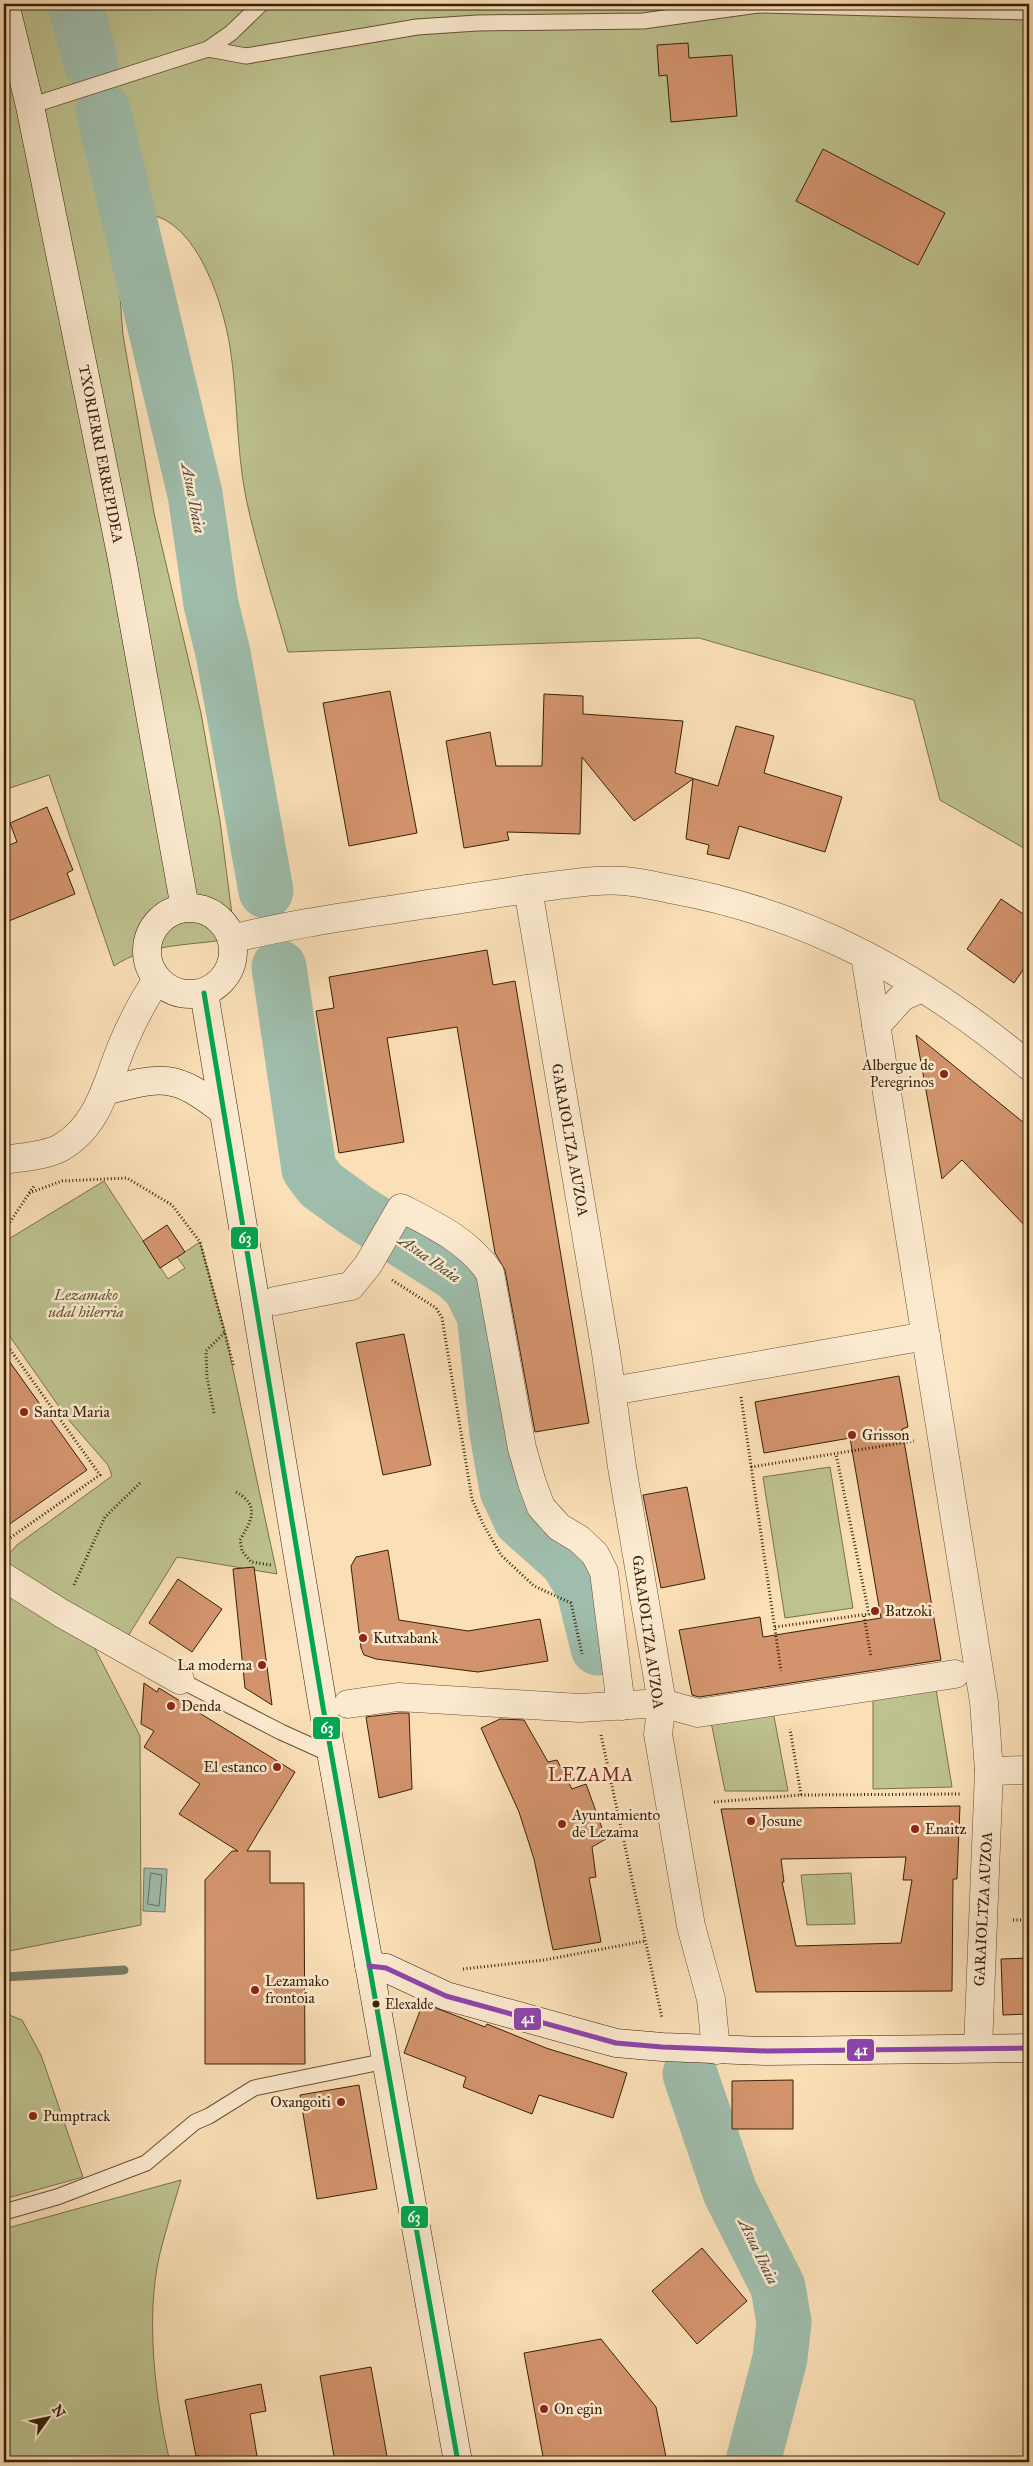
<svg xmlns="http://www.w3.org/2000/svg" width="1033" height="2466" font-family="'IM FELL Great Primer',serif">
  <style>
    .green { fill: #bdc28f; stroke: #7a714c }
    .water { fill: #9fbdac; stroke: #767e6b }
    .lines { fill: none; stroke-linecap: round; stroke-linejoin: round }
    .shore { stroke: #6c6e5a; stroke-width: 1 }
    .stream { stroke: #767e6b; stroke-width: 9 }
    .river { stroke: #9fbdac; stroke-width: 55 }
    .building { fill: #d3946d; stroke: #382009; fill-rule: evenodd }
    .lane-casing { stroke: #685034; stroke-width: 17 }
    .street-casing { stroke: #685034; stroke-width: 29 }
    .secondary-casing { stroke: #382009; stroke-width: 29 }
    .path { stroke: #382009; stroke-width: 3; stroke-dasharray: 1 2.5; stroke-linecap: butt }
    .lane { stroke: #fcead0; stroke-width: 15 }
    .street { stroke: #fcead0; stroke-width: 28 }
    .secondary { stroke: #fcead0; stroke-width: 28 }
    .bus-1-casing { stroke: #fcead0; stroke-width: 9 }
    .bus-2-casing { stroke: #fcead0; stroke-width: 9 }
    .bus-1 { stroke: #00a651; stroke-width: 5 }
    .bus-2 { stroke: #8e44ad; stroke-width: 5 }
    .poi-dot { fill: #8f2418; stroke: #fcead0; stroke-width: 2 }
    .bus-dot { fill: #382009; stroke: #fcead0; stroke-width: 2 }
    .labels { text-anchor: middle; stroke-width: 5; stroke-linejoin: round; paint-order: stroke }
    .bus-label { font-size: 14px; fill: #382009; stroke: #fcead0; text-anchor: start }
    .street-label { font-size: 15px; fill: #382009; stroke: #fcead0 }
    .poi-label { font-size: 15px; fill: #382009; stroke: #fcead0; text-anchor: start }
    .park-label { font-size: 15px; font-style: italic; fill: #605131; stroke: #fcead0 }
    .water-label { font-size: 16px; font-style: italic; fill: #574f3a; stroke: #fcead0 }
    .quarter-label { font-size: 18px; letter-spacing: 1px; fill: #7a1f14; stroke: #fcead0 }
    .line-badge { stroke: #fcead0; stroke-width: 2 }
    .badge-label { font-size: 14px; text-anchor: middle; font-weight: bold; fill: #fff }
  </style>
  <rect width="100%" height="100%" fill="#fadfb7"/>
  <filter id="stains"><feTurbulence type="fractalNoise" baseFrequency=".004" numOctaves="4"/><feColorMatrix values="0 0 0 0 .2 0 0 0 0 .09 0 0 0 0 .02 0 0 0 .5 -.17"/></filter>
  <radialGradient id="worn" r=".72"><stop offset=".6" stop-color="#630" stop-opacity="0"/><stop offset="1" stop-color="#630" stop-opacity=".3"/></radialGradient>
  <g class="green">
    <path d="M 4,4 L 1029,4 L 1029,851 L 940,800 L 914,700 L 699,638 L 288,652 C 274,601 257,550 246,498 C 236,448 238,397 230,347 C 223,304 197,218 145,214 L 127,229 L 122,246 L 119,283 L 123,335 L 154,513 L 201,713 L 220,821 L 235,938 C 195,946 149,942 114,966 L 49,775 L 4,790 Z"/>
    <polygon points="104,1181 168,1279 185,1268 177,1257 200,1242 225,1332 277,1574 177,1557 125,1641 93,1645 140,1736 141,1925 4,1952 4,1590 7,1556 17,1545 112,1476 108,1465 67,1418 4,1328 4,1246 7,1240"/>
    <polygon points="830,1467 853,1608 785,1618 763,1477"/>
    <polygon points="935,1683 952,1787 873,1789 873,1692"/>
    <polygon points="772,1706 788,1791 725,1791 710,1717"/>
    <polygon points="851,1873 855,1924 807,1925 801,1875"/>
    <polygon points="4,2013 22,2020 41,2055 83,2177 4,2199"/>
    <path d="M 181,2180 C 174,2204 166,2229 160,2253 C 145,2316 155,2400 170,2462 L 4,2462 L 4,2229 Z"/>
  </g>
  <polygon class="water" points="144,1868 167,1869 165,1912 143,1911"/>
  <g class="lines">
    <polygon class="shore" points="151,1873 162,1875 159,1906 148,1904"/>
    <polyline class="stream" points="4,1977 124,1970"/>
    <g class="river">
      <polyline points="75,4 91,64"/>
      <polyline points="103,110 195,494 211,604 223,653 266,891"/>
      <polyline points="279,967 309,1169 321,1185 357,1211 455,1273 470,1287 484,1315 497,1433 507,1490 521,1520 567,1561 583,1587 598,1648"/>
      <polyline points="690,2074 730,2192 778,2287 784,2322 780,2358 753,2462"/>
    </g>
  </g>
  <g class="building">
    <polygon points="688,43 689,58 732,55 737,116 671,122 667,75 659,76 657,45"/>
    <polygon points="823,149 945,213 918,265 796,201"/>
    <polygon points="390,691 417,833 349,846 323,703"/>
    <polygon points="544,694 583,696 583,714 683,721 675,773 718,786 736,726 774,736 764,773 842,797 825,852 739,826 729,859 707,854 709,845 686,839 693,779 634,821 582,757 580,834 507,832 509,840 464,848 446,741 490,732 496,766 542,766"/>
    <polygon points="47,807 73,870 67,873 75,894 4,923 4,847 17,842 10,823"/>
    <polygon points="1001,899 1029,918 1029,961 1014,983 967,949"/>
    <polygon points="487,950 493,985 515,981 589,1423 535,1432 505,1270 495,1253 457,1027 387,1038 404,1142 339,1153 316,1011 334,1008 329,977"/>
    <polygon points="916,1035 1029,1127 1029,1230 962,1160 942,1179"/>
    <polygon points="167,1225 185,1252 160,1268 143,1241"/>
    <polygon points="404,1334 431,1465 383,1475 356,1343"/>
    <polygon points="4,1354 87,1470 4,1528"/>
    <polygon points="899,1376 908,1427 902,1429 941,1660 699,1697 692,1695 679,1630 760,1617 763,1637 881,1618 850,1438 764,1453 755,1402"/>
    <polygon points="687,1487 705,1579 661,1588 643,1495"/>
    <polygon points="388,1550 399,1620 468,1631 540,1619 548,1661 478,1672 376,1659 364,1655 361,1648 351,1566 356,1557"/>
    <polygon points="254,1567 272,1705 245,1688 233,1569"/>
    <polygon points="178,1579 222,1609 192,1652 149,1623"/>
    <polygon points="144,1683 157,1692 159,1688 295,1772 247,1851 270,1851 270,1883 304,1883 305,2064 205,2064 205,1880 232,1851 238,1851 179,1814 200,1784 144,1747 154,1731 141,1724"/>
    <polygon points="399,1713 409,1713 412,1789 379,1798 366,1717"/>
    <polygon points="500,1719 524,1720 548,1762 557,1760 572,1789 586,1784 606,1839 592,1847 596,1877 589,1878 601,1942 553,1950 534,1859 519,1812 481,1728"/>
    <path d="M 960,1806 L 957,1879 L 953,1879 L 952,1991 L 756,1992 L 721,1809 ZM 906,1857 L 903,1880 L 912,1880 L 901,1943 L 796,1946 L 782,1882 L 784,1882 L 781,1859 Z"/>
    <polygon points="1029,1958 1029,2014 1003,2015 1001,1959"/>
    <polygon points="423,2003 485,2027 487,2024 546,2048 627,2073 613,2118 539,2095 532,2114 463,2087 466,2077 404,2053"/>
    <polygon points="793,2080 793,2129 732,2129 732,2081"/>
    <polygon points="359,2085 377,2189 317,2199 300,2095"/>
    <polygon points="702,2248 747,2301 697,2344 652,2291"/>
    <polygon points="601,2339 656,2407 667,2462 544,2462 524,2353"/>
    <polygon points="371,2367 388,2462 335,2462 320,2376"/>
    <polygon points="261,2384 266,2411 250,2414 258,2462 201,2462 200,2456 196,2456 185,2400"/>
  </g>
  <g class="lines">
    <defs>
      <g id="lane">
        <polyline points="208,49 246,56 417,27 477,23 643,21 758,5 1029,12"/>
        <polyline points="30,106 208,49 231,33 261,4"/>
        <polyline points="180,1680 281,1732 332,1755"/>
        <polyline points="4,2212 57,2197 146,2163 195,2122 209,2116 254,2088 386,2061"/>
      </g>
      <g id="street">
        <polyline points="528,889 606,1353 622,1467 662,1703 658,1734 691,1926 711,1999 716,2050"/>
        <path d="M 232,939 C 294,923 358,915 421,905 C 464,899 508,891 552,886 C 575,883 600,879 624,881 C 639,882 655,886 670,889 C 810,914 921,976 1029,1066"/>
        <polyline points="865,955 984,1702 989,1771 978,2048"/>
        <polyline points="876,1026 902,997 922,988"/>
        <path d="M 4,1160 C 21,1157 45,1156 60,1148 C 101,1125 107,1079 124,1041 C 133,1020 144,999 157,980"/>
        <path d="M 275,1301 L 351,1286 L 368,1265 L 401,1208 C 434,1225 469,1241 490,1273 L 522,1448 L 532,1483 L 541,1507 L 559,1527 L 579,1539 L 595,1554 L 604,1572 L 621,1706"/>
        <polyline points="612,1391 926,1336"/>
        <polyline points="4,1577 61,1613 180,1680"/>
        <polyline points="348,1704 398,1697 580,1708 662,1703 698,1713 955,1674"/>
        <polyline points="989,1771 1029,1770"/>
      </g>
      <g id="secondary">
        <polyline points="5,4 30,106 122,559 185,908"/>
        <circle cx="190" cy="951" r="43"/>
        <polyline points="204,993 323,1707 458,2462"/>
        <path d="M 105,1091 C 163,1076 175,1073 223,1111"/>
        <polyline points="369,1966 386,1968 446,1996 616,2043 662,2047 767,2051 1029,2048"/>
      </g>
    </defs>
    <use href="#lane" class="lane-casing"/>
    <use href="#street" class="street-casing"/>
    <use href="#secondary" class="secondary-casing"/>
    <g class="path">
      <polyline points="29,1193 62,1181 127,1178 172,1205 200,1242 234,1367"/>
      <polyline points="4,1231 34,1186"/>
      <polyline points="392,1280 436,1308 442,1318 472,1499 483,1524 501,1555 534,1586 571,1603 582,1654"/>
      <polyline points="4,1341 100,1475 4,1542"/>
      <polyline points="741,1397 781,1671"/>
      <polyline points="214,1413 207,1377 206,1351 225,1332"/>
      <polyline points="751,1467 914,1441"/>
      <path d="M 236,1492 C 261,1506 251,1521 240,1540 L 242,1551 L 251,1562 L 271,1565"/>
      <polyline points="74,1585 105,1517 140,1483"/>
      <polyline points="864,1616 871,1657"/>
      <polyline points="775,1627 869,1614 836,1454"/>
      <polyline points="601,1735 662,2018"/>
      <polyline points="801,1795 960,1794"/>
      <polyline points="714,1802 801,1795 790,1729"/>
      <polyline points="1013,1920 1029,1920"/>
      <polyline points="463,1969 544,1960 645,1941"/>
    </g>
    <use href="#lane" class="lane"/>
    <use href="#street" class="street"/>
    <use href="#secondary" class="secondary"/>
    <defs>
      <polyline id="bus-1" points="204,993 323,1707 458,2462"/>
      <polyline id="bus-2" points="369,1966 386,1968 446,1996 616,2043 662,2047 767,2051 1029,2048"/>
    </defs>
    <use href="#bus-1" class="bus-1-casing"/>
    <use href="#bus-2" class="bus-2-casing"/>
    <use href="#bus-1" class="bus-1"/>
    <use href="#bus-2" class="bus-2"/>
  </g>
  <g class="poi-dot">
    <circle cx="944" cy="1074" r="5"/>
    <circle cx="24" cy="1412" r="5"/>
    <circle cx="852" cy="1435" r="5"/>
    <circle cx="875" cy="1611" r="5"/>
    <circle cx="363" cy="1638" r="5"/>
    <circle cx="262" cy="1665" r="5"/>
    <circle cx="171" cy="1706" r="5"/>
    <circle cx="277" cy="1767" r="5"/>
    <circle cx="751" cy="1821" r="5"/>
    <circle cx="562" cy="1824" r="5"/>
    <circle cx="915" cy="1829" r="5"/>
    <circle cx="255" cy="1990" r="5"/>
    <circle cx="341" cy="2102" r="5"/>
    <circle cx="33" cy="2116" r="5"/>
    <circle cx="544" cy="2409" r="5"/>
  </g>
  <circle class="bus-dot" cx="376" cy="2004" r="4.5"/>
  <g class="labels">
    <g class="bus-label">
      <text x="385" y="2009">Elexalde</text>
    </g>
    <g class="street-label">
      <text transform="translate(101 454) rotate(79)" y="5">TXORIERRI ERREPIDEA</text>
      <text transform="translate(570 1140) rotate(80)" y="5">GARAIOLTZA AUZOA</text>
      <text transform="translate(648 1632) rotate(82)" y="5">GARAIOLTZA AUZOA</text>
      <text transform="translate(983 1909) rotate(-87)" y="5">GARAIOLTZA AUZOA</text>
    </g>
    <g class="poi-label">
      <text x="934" y="1070" text-anchor="end">Albergue de<tspan x="934" dy="17">Peregrinos</tspan></text>
      <text x="34" y="1417">Santa Maria</text>
      <text x="862" y="1440">Grisson</text>
      <text x="885" y="1616">Batzoki</text>
      <text x="373" y="1643">Kutxabank</text>
      <text x="252" y="1670" text-anchor="end">La moderna</text>
      <text x="181" y="1711">Denda</text>
      <text x="267" y="1772" text-anchor="end">El estanco</text>
      <text x="572" y="1820">Ayuntamiento<tspan x="572" dy="17">de Lezama</tspan></text>
      <text x="761" y="1826">Josune</text>
      <text x="925" y="1834">Enaitz</text>
      <text x="265" y="1986">Lezamako<tspan x="265" dy="17">frontoia</tspan></text>
      <text x="331" y="2107" text-anchor="end">Oxangoiti</text>
      <text x="43" y="2121">Pumptrack</text>
      <text x="554" y="2414">On egin</text>
    </g>
    <g class="park-label">
      <text x="86" y="1300">Lezamako<tspan x="86" dy="17">udal hilerria</tspan></text>
    </g>
    <g class="water-label">
      <text transform="translate(194 498) rotate(79)" y="6">Asua Ibaia</text>
      <text transform="translate(430 1258) rotate(35)" y="6">Asua Ibaia</text>
      <text transform="translate(759 2251) rotate(64)" y="6">Asua Ibaia</text>
    </g>
    <g class="quarter-label">
      <text x="591" y="1781">LEZAMA</text>
    </g>
  </g>
  <g class="line-badge">
    <rect x="230" y="1226" width="29" height="24" rx="5" fill="#00a651"/>
    <rect x="312" y="1716" width="29" height="24" rx="5" fill="#00a651"/>
    <rect x="513" y="2007" width="29" height="24" rx="5" fill="#8e44ad"/>
    <rect x="846" y="2038" width="29" height="24" rx="5" fill="#8e44ad"/>
    <rect x="400" y="2205" width="29" height="24" rx="5" fill="#00a651"/>
  </g>
  <g class="badge-label">
    <text x="245" y="1243">63</text>
    <text x="327" y="1733">63</text>
    <text x="528" y="2023">41</text>
    <text x="861" y="2055">41</text>
    <text x="414" y="2222">63</text>
  </g>
  <rect width="1033" height="2466" fill="none" stroke="#fadfb7" stroke-width="20"/>
  <rect x="5" y="5" width="1023" height="2456" fill="none" stroke="#382009" stroke-width="2.5"/>
  <rect x="10" y="10" width="1013" height="2446" fill="none" stroke="#382009"/>
  <g transform="translate(48 2418) rotate(57)" stroke="#fcead0" stroke-width="4" paint-order="stroke">
  <path d="M0-4L9 19L0 12L-9 19Z" fill="#382009"/>
  <text y="-8" font-size="14" font-weight="bold" text-anchor="middle" fill="#382009">N</text>
  </g>
  <rect width="100%" height="100%" filter="url(#stains)"/>
  <rect width="100%" height="100%" fill="url(#worn)"/>
</svg>
